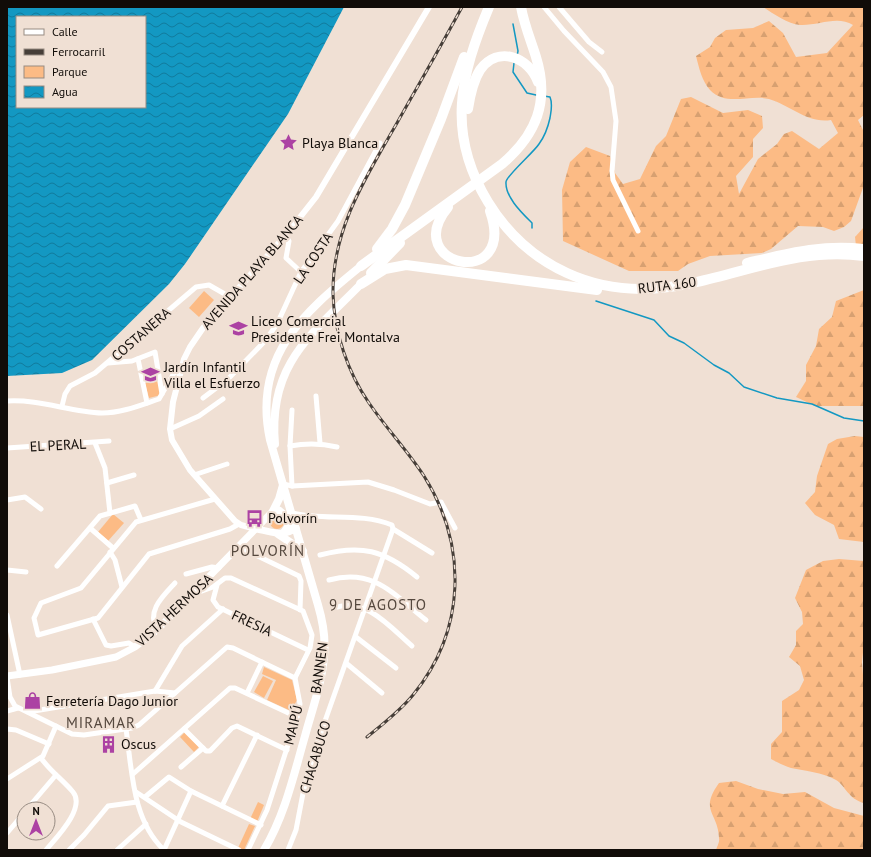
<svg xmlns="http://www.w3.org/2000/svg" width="871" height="857" font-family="'PT Sans',sans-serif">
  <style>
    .green { fill: #fcbb85 }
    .forest { fill: url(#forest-firs) }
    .water { fill: url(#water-waves); fill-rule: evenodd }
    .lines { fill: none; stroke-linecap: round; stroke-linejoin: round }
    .stream { stroke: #1398c2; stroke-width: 1.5 }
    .minor { stroke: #fff; stroke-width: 5 }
    .tertiary { stroke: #fff; stroke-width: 6 }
    .secondary { stroke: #fff; stroke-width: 7 }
    .primary { stroke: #fff; stroke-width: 8 }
    .motorway { stroke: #fff; stroke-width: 10 }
    .rail-casing { stroke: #463e38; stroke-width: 3 }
    .rail { stroke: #f0e0d4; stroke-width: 1.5; stroke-dasharray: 4.5; stroke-linecap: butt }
    .labels { text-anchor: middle; stroke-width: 4; stroke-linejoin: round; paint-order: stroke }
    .poi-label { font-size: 14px; fill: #110c08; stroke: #f0e0d4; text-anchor: start }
    .street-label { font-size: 14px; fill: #110c08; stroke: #f0e0d4 }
    .neighbourhood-label { font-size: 15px; letter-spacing: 1px; fill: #55483e; stroke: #f0e0d4 }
  </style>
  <defs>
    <pattern id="forest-firs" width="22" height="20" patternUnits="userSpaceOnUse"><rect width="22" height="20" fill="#fcbb85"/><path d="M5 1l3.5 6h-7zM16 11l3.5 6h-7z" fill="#d7a071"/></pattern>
    <pattern id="water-waves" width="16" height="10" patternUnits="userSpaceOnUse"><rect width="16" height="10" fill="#1398c2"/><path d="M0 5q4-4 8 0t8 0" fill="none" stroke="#107a9c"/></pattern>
  </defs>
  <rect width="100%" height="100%" fill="#f0e0d4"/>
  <g class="green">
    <polygon points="204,291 214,300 199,317 189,308"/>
    <polygon points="158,380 161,395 149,398 145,383"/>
    <polygon points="113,514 124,523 108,541 98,532"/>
    <circle cx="277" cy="522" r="7"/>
    <polygon points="264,667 292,680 297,700 291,711 267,700 276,680 262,674"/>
    <polygon points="263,676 273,681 264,698 254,692"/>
    <polygon points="185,732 199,747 194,752 180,737"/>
    <polygon points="258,802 264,805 257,822 250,819"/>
    <polygon points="249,824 255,826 244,850 238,848"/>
  </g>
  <g class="forest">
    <path d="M 763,7 L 864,7 L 864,115 L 858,120 L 864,132 L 864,185 L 851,221 L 844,227 L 834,231 L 823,227 L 798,226 L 771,249 L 762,253 L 710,256 L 688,264 L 678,271 L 629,271 L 563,241 L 562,190 L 570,162 L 586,147 L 610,156 L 615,173 L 623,184 L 640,179 L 656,146 L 666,136 L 681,99 L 691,97 L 723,113 L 748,110 L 762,116 L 763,128 L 753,139 L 753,157 L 736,176 L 739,194 L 758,159 L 777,144 L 784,134 L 792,131 L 819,149 L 838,133 L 831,120 C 808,124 790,105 769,99 C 750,94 726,107 710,90 C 702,81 699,68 696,56 L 710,47 L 715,38 L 726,30 L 753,28 L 769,21 L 783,33 L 796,57 L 827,53 L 853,25 C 837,15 818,26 800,25 C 788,24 774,14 763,7 Z"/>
    <polygon points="864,227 864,247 856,246 855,237"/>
    <polygon points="864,290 864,406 815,406 796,397 806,381 806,365 816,346 819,329 832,317 836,301"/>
    <polygon points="855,436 864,437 864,542 839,539 834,525 815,515 805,503 815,492 817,476 828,444 837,439"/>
    <path d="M 839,559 L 864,561 L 864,643 L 862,662 L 864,688 L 864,803 C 848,799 845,785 836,780 C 822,772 805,771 791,768 C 784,766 777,762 771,759 L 771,744 L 782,732 L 782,701 L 799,690 L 804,680 L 800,666 L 789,657 L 796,645 L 796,631 L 803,624 L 802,612 L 795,598 L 806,570 L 823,561 Z"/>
    <path d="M 736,781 L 758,789 L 783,794 L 805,792 L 834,808 L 864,816 L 864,850 L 716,850 C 717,846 720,842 719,838 C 718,812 699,811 719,783 Z"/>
  </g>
  <path class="water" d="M 7,7 L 344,7 L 288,114 L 185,264 L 169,284 L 92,360 L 62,373 L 7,376 ZM 17,17 L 145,17 L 145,107 L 17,107 Z"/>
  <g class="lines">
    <g class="stream">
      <polyline points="513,24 518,51 517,56"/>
      <polyline points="514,63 513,72 527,93 536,95"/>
      <path d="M 532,228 L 532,223 C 522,213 505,197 506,182 C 506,176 534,152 539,144 C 545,136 548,127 550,118 C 551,111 553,104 550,97 L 544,96"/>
      <polyline points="596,301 654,320 669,336 684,343 714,365 729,373 744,387 777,398 812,404 844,418 864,421"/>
    </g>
    <g class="minor">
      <polyline points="544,7 564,31 603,72 611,87 616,121 612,171 613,180 638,231"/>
      <polyline points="559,7 589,42 602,52"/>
      <polyline points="286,235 289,241 286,258 301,272"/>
      <polyline points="138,359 147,403"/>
      <polyline points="108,363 132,361 155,352 162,394"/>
      <polyline points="316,396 320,443"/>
      <polyline points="203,398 228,379 265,341 277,324 301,272 338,221 380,143"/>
      <path d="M 7,401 C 40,399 70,412 102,413 C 122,413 141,405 159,399 L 174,373 L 180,371"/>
      <polyline points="62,406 65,394 70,386 95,373 196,287 209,285 230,297"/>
      <polyline points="292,410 290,446 292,486"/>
      <polyline points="170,429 199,416 223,399"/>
      <polyline points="95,443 105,468 110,513"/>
      <path d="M 290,446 C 307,443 320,443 337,447"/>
      <polyline points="7,448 109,441"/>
      <polyline points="194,475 227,464"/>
      <polyline points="107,483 134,475"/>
      <polyline points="283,484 292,486 368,482 394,490 430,504 441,502 455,528"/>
      <polyline points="215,499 136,522 81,588 41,603 34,618 38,635 98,618 149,554 230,529 239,524"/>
      <polyline points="7,500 25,497 41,509"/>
      <path d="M 292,513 C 325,521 360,512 392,525 L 393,529 L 432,553"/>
      <polyline points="90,528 113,548"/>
      <polyline points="239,547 299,576 301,581 300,610"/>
      <polyline points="110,552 115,560 122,587"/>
      <path d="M 320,555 C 361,544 384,550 417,577"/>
      <polyline points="57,566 100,516 135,506 141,520"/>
      <polyline points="7,570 26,572"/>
      <polyline points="186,574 212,567 219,568"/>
      <path d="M 329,580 C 374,568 393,594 426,620"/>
      <polyline points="217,585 213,600 218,607 308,650"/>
      <polyline points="194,594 213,587 225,578 231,578 303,611 312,635 310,648 295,678 300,704 297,717 267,810 248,850"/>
      <path d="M 337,607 C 367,598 392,629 412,646"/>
      <polyline points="7,615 20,675"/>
      <polyline points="93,619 106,645 111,646 129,643 135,647"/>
      <path d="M 157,630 C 146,611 163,596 175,583"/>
      <polyline points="356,637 396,668"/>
      <polyline points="346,663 382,693"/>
      <polyline points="7,677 10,697 15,706 72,734 84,735 132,728 139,725 227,647 233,648 295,678"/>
      <polyline points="155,691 182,646 223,609"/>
      <polyline points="247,693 262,662"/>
      <polyline points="7,711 18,708"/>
      <polyline points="28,712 155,691 175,693"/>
      <polyline points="7,729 16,730 49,744"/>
      <path d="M 126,729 C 132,770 132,820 164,850"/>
      <polyline points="184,729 206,751 210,751 232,728 237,726 287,750"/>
      <path d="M 41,758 C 50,771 63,780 73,792 C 86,808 56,838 46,850"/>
      <polyline points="181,767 203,748"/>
      <polyline points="133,774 230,688 235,688 297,717"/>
      <polyline points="7,779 43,756 56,726"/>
      <polyline points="136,792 181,822 239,850"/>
      <polyline points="145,797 169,777 191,791 261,825"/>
      <polyline points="222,806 257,735"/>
      <polyline points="27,809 56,775"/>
      <polyline points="7,833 24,813"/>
      <polyline points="69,850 84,835 108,806 137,802"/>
      <polyline points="117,850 146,824"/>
      <polyline points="164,850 191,791"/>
      <polyline points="288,850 296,830 304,788 314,752 393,529"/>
    </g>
    <polyline class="tertiary" points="256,529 241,525 235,521 190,470 172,440 170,429 173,402 184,359 190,347 203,328 286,235 316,197 429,7"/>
    <g class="secondary">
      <path d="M 256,529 C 271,531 283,538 296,528"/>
      <polyline points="7,676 52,670 116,657 135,647 157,630 273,511 279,510 285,515 288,526 283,533"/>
    </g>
    <g class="primary">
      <path d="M 275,444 C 268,364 311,335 361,284"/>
      <polyline points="273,511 279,499 283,485"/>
      <polyline points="278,534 303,551"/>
      <path d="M 264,850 C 285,815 294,774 305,736 C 312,710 322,683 324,656 C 326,638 323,622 318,605 L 270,440 C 252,357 303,313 361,266"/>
    </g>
    <g class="motorway">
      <path d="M 489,7 C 460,76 446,133 488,202 C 507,233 534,258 567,273 C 674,322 760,241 864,256"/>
      <path d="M 468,109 C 470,96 473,81 480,70 C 498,45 529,57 538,82"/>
      <path d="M 448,207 C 399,267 518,291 490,211"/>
      <polyline points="377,249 392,229 405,205 441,119 464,57"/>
      <path d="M 747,263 C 786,254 823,244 863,249"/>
      <path d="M 361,266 L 502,164 C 536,135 550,102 536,57 C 531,41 524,24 521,7"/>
      <polyline points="371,273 400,243"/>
      <polyline points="361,284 385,269 406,265 597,290"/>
    </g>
    <defs>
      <path id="rail" d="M 367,737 C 383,724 400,711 413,695 C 466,630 468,546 424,476 C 407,450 386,428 369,403 C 348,373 334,332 333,294 C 332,229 366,177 397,123 C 419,84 441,46 462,7"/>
    </defs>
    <use href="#rail" class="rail-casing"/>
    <use href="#rail" class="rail"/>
  </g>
  <defs>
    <symbol id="sight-bare" viewBox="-9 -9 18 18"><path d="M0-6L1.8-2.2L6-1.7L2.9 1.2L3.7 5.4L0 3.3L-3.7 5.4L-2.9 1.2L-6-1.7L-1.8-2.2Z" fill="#ac42a3" stroke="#f0e0d4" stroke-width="2.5" paint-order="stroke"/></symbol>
    <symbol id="school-bare" viewBox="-9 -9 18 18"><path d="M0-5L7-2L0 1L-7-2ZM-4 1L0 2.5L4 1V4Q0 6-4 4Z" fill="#ac42a3" stroke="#f0e0d4" stroke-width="2.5" paint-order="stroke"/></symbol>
    <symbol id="bus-bare" viewBox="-9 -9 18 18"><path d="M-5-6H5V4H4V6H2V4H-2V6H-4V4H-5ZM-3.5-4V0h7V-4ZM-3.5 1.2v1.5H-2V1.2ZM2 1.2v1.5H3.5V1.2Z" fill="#ac42a3" stroke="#f0e0d4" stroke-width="2.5" paint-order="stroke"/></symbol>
    <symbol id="shop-bare" viewBox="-9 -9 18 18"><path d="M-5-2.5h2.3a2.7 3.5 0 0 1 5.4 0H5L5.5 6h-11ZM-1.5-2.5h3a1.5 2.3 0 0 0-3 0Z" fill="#ac42a3" stroke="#f0e0d4" stroke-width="2.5" paint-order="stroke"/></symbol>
    <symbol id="building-bare" viewBox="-9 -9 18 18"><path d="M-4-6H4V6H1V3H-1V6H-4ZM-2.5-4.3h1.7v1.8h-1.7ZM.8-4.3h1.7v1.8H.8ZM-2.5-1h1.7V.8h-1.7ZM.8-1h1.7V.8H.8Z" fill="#ac42a3" stroke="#f0e0d4" stroke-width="2.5" paint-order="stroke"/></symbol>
  </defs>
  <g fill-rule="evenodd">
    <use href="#sight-bare" x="276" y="130" width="25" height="25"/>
    <use href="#school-bare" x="226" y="316" width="25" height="25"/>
    <use href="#school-bare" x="138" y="362" width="25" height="25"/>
    <use href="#bus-bare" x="242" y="506" width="25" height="25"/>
    <use href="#shop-bare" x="20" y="688" width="25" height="25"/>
    <use href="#building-bare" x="96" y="732" width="25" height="25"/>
  </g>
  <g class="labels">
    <g class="poi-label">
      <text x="302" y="148">Playa Blanca</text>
      <text x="251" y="326">Liceo Comercial<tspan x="251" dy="16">Presidente Frei Montalva</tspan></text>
      <text x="164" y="372">Jardín Infantil<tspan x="164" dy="16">Villa el Esfuerzo</tspan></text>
      <text x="268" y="523">Polvorín</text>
      <text x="46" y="706">Ferretería Dago Junior</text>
      <text x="121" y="749">Oscus</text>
    </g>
    <g class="street-label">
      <text transform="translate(313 258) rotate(-56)" y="5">LA COSTA</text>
      <text transform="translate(252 272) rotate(-49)" y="5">AVENIDA PLAYA BLANCA</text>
      <text transform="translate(667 285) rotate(-7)" y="5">RUTA 160</text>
      <text transform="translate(141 334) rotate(-41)" y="5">COSTANERA</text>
      <text transform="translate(58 445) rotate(-3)" y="5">EL PERAL</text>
      <text transform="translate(174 610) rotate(-43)" y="5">VISTA HERMOSA</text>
      <text transform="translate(252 623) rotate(25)" y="5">FRESIA</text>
      <text transform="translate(319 668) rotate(-82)" y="5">BANNEN</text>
      <text transform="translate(293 725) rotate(-76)" y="5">MAIPÚ</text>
      <text transform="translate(315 757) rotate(-73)" y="5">CHACABUCO</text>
    </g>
    <g class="neighbourhood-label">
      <text x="268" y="556">POLVORÍN</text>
      <text x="378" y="610">9 DE AGOSTO</text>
      <text x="101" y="728">MIRAMAR</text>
    </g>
  </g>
  <rect width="871" height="857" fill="none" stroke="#110c08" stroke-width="16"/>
  <rect x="16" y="16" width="130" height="92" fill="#f0e0d4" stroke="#978b82"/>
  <rect x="24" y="29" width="20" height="6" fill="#ffffff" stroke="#978b82"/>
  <text x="52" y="36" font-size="12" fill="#110c08">Calle</text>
  <rect x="24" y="49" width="20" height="6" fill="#463e38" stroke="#978b82"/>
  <text x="52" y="56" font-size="12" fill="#110c08">Ferrocarril</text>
  <rect x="24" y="66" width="20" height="12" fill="#fcbb85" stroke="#978b82"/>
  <text x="52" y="76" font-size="12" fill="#110c08">Parque</text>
  <rect x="24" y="86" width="20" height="12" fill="url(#water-waves)" stroke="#978b82"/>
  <text x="52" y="96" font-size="12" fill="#110c08">Agua</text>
  <g transform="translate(36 821)"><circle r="19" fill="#f0e0d4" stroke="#978b82"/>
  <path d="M0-3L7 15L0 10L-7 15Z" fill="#ac42a3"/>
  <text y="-6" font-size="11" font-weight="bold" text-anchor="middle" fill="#110c08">N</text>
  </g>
</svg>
